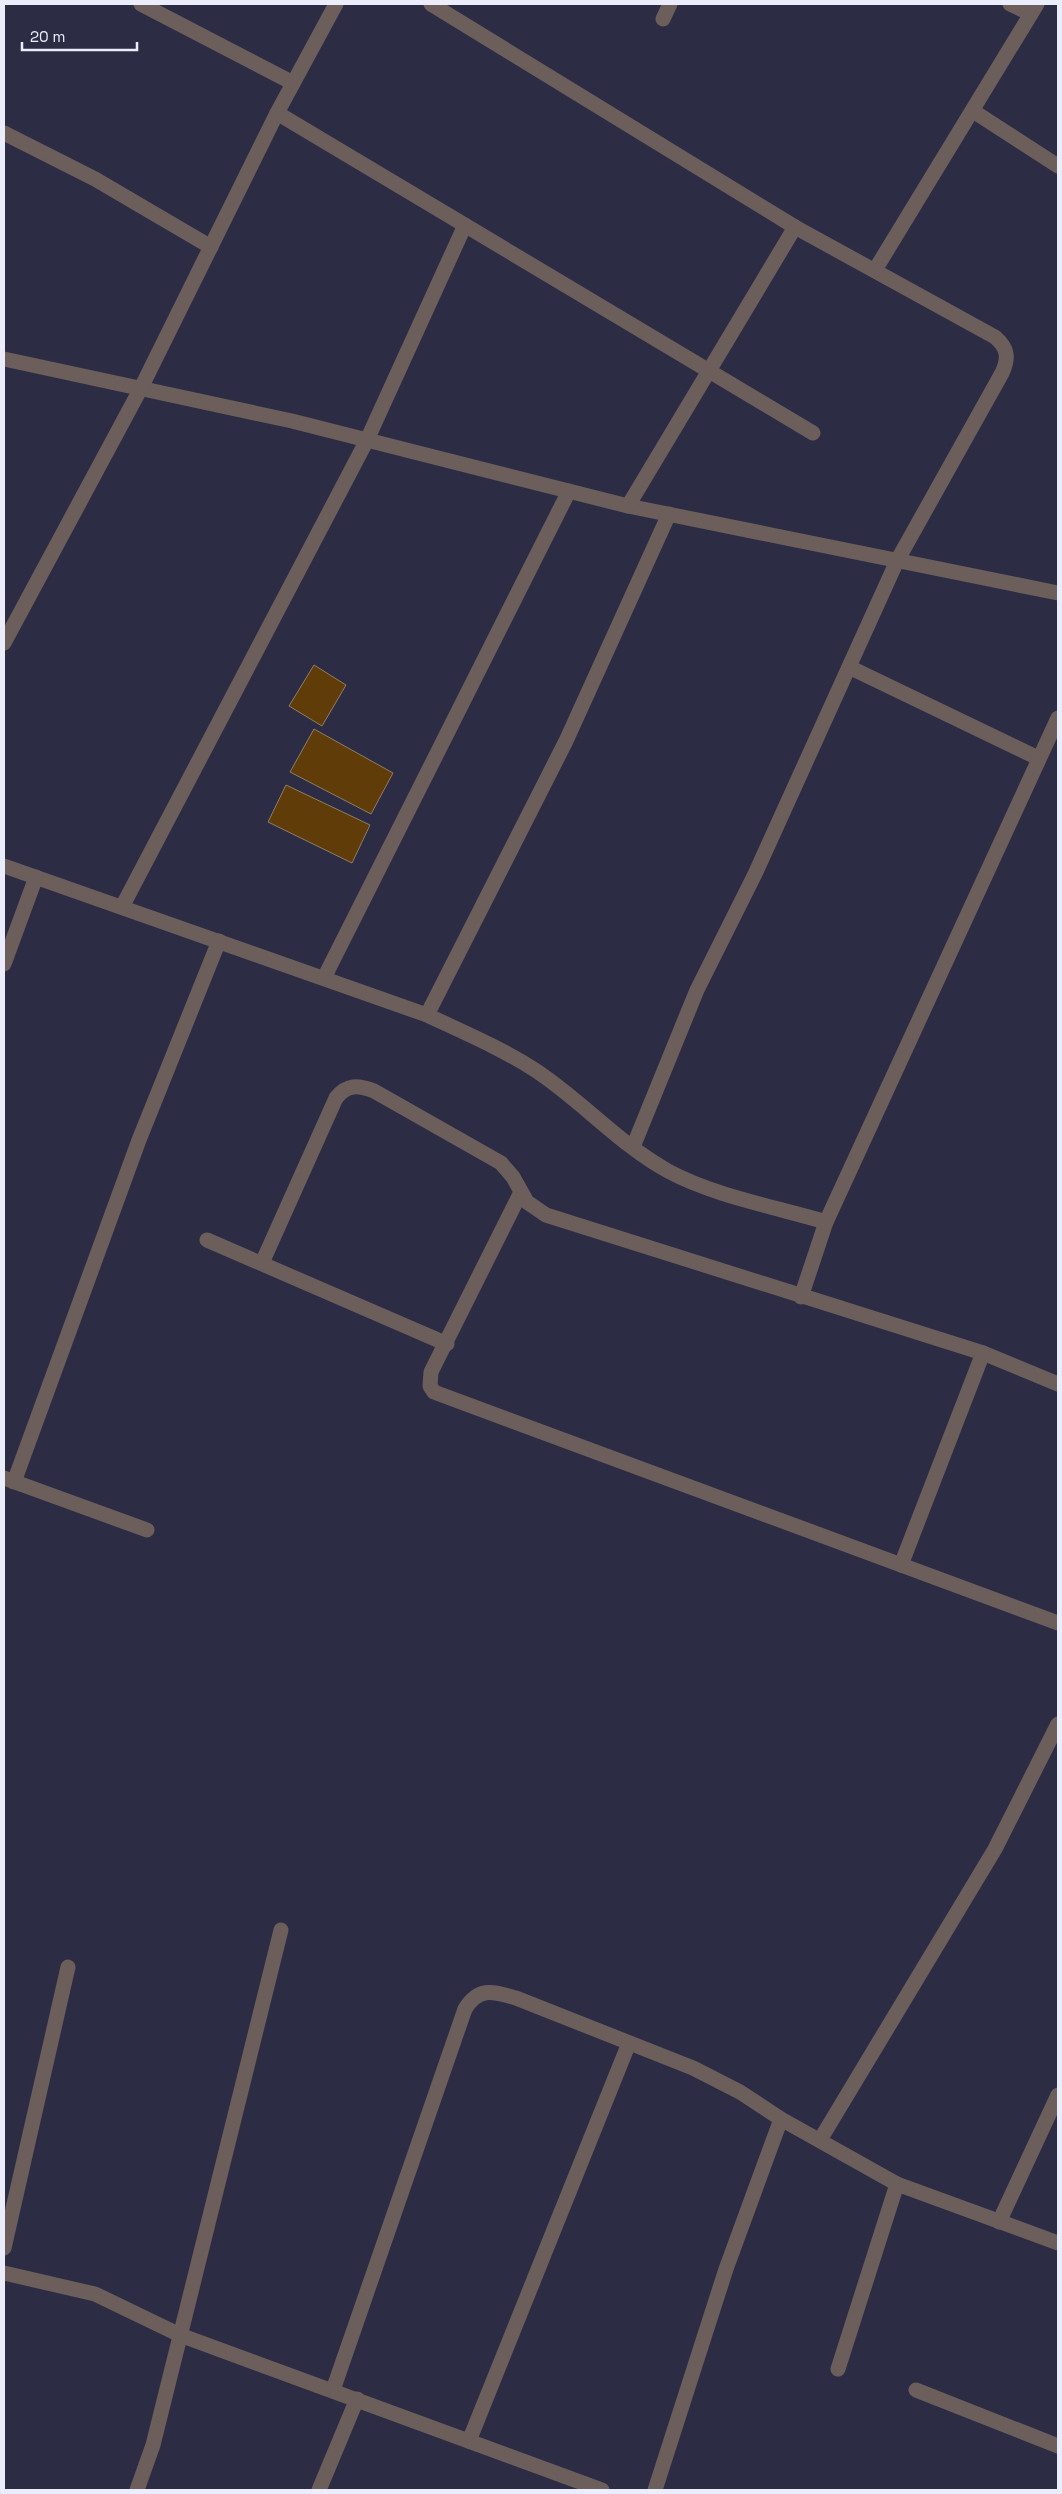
<svg xmlns="http://www.w3.org/2000/svg" width="1062" height="2494" font-family="'Space Grotesk',sans-serif">
  <style>
    .building { fill: #5f3c08; stroke: #917d66 }
    .lines { fill: none; stroke-linecap: round; stroke-linejoin: round }
    .minor { stroke: #6c5e5b; stroke-width: 15 }
  </style>
  <rect width="100%" height="100%" fill="#2c2d45"/>
  <g class="building">
    <polygon points="314,665 346,685 322,726 289,706"/>
    <polygon points="314,729 393,773 371,814 290,772"/>
    <polygon points="286,785 370,825 352,863 268,822"/>
  </g>
  <g class="lines">
    <g class="minor">
      <polyline points="141,4 293,83"/>
      <path d="M 431,4 L 795,227 L 995,337 C 1008,348 1009,358 1002,373 L 897,561 L 755,874 L 697,990 L 633,1147"/>
      <polyline points="1010,4 1031,14"/>
      <polyline points="663,19 670,4"/>
      <polyline points="973,111 1058,166"/>
      <polyline points="277,113 813,433"/>
      <polyline points="4,133 95,179 211,247"/>
      <polyline points="875,270 1037,4"/>
      <polyline points="4,359 292,421 628,506 1058,593"/>
      <polyline points="628,506 795,227"/>
      <polyline points="4,643 141,388 277,113 336,4"/>
      <polyline points="849,667 1038,758"/>
      <path d="M 4,866 L 427,1015 C 463,1032 501,1048 535,1070 C 581,1100 619,1144 668,1171 C 714,1196 776,1207 826,1222"/>
      <polyline points="122,907 367,440 465,225"/>
      <polyline points="4,964 36,877"/>
      <polyline points="324,978 569,491"/>
      <polyline points="427,1015 566,741 669,514"/>
      <polyline points="521,1192 431,1372 430,1386 434,1392 1058,1623"/>
      <polyline points="207,1240 447,1344"/>
      <path d="M 262,1263 L 336,1098 C 347,1084 358,1085 374,1091 L 501,1163 L 513,1177 L 527,1202 L 546,1215 L 983,1353 L 1058,1384"/>
      <polyline points="801,1297 826,1222 1058,718"/>
      <polyline points="4,1478 147,1530"/>
      <polyline points="14,1482 139,1140 219,941"/>
      <polyline points="901,1565 983,1353"/>
      <polyline points="820,2140 995,1849 1058,1724"/>
      <polyline points="999,2222 1058,2095"/>
      <polyline points="4,2248 68,1967"/>
      <polyline points="4,2273 95,2294 180,2335 602,2490"/>
      <polyline points="838,2369 897,2184"/>
      <path d="M 333,2390 L 465,2009 C 479,1986 494,1992 516,1998 L 693,2068 L 740,2092 L 781,2119 L 897,2184 L 1058,2243"/>
      <polyline points="916,2390 1058,2446"/>
      <polyline points="469,2441 629,2043"/>
      <polyline points="137,2490 153,2445 281,1930"/>
      <polyline points="319,2490 357,2399"/>
      <polyline points="655,2490 726,2269 781,2119"/>
    </g>
  </g>
  <rect width="1062" height="2494" fill="none" stroke="#ebedfc" stroke-width="10"/>
  <path d="M22 42v8h115v-8" fill="none" stroke="#ebedfc" stroke-width="2.5"/>
  <text x="30" y="42" font-size="15" fill="#ebedfc" stroke="#2c2d45" stroke-width="4" paint-order="stroke">20 m</text>
</svg>
